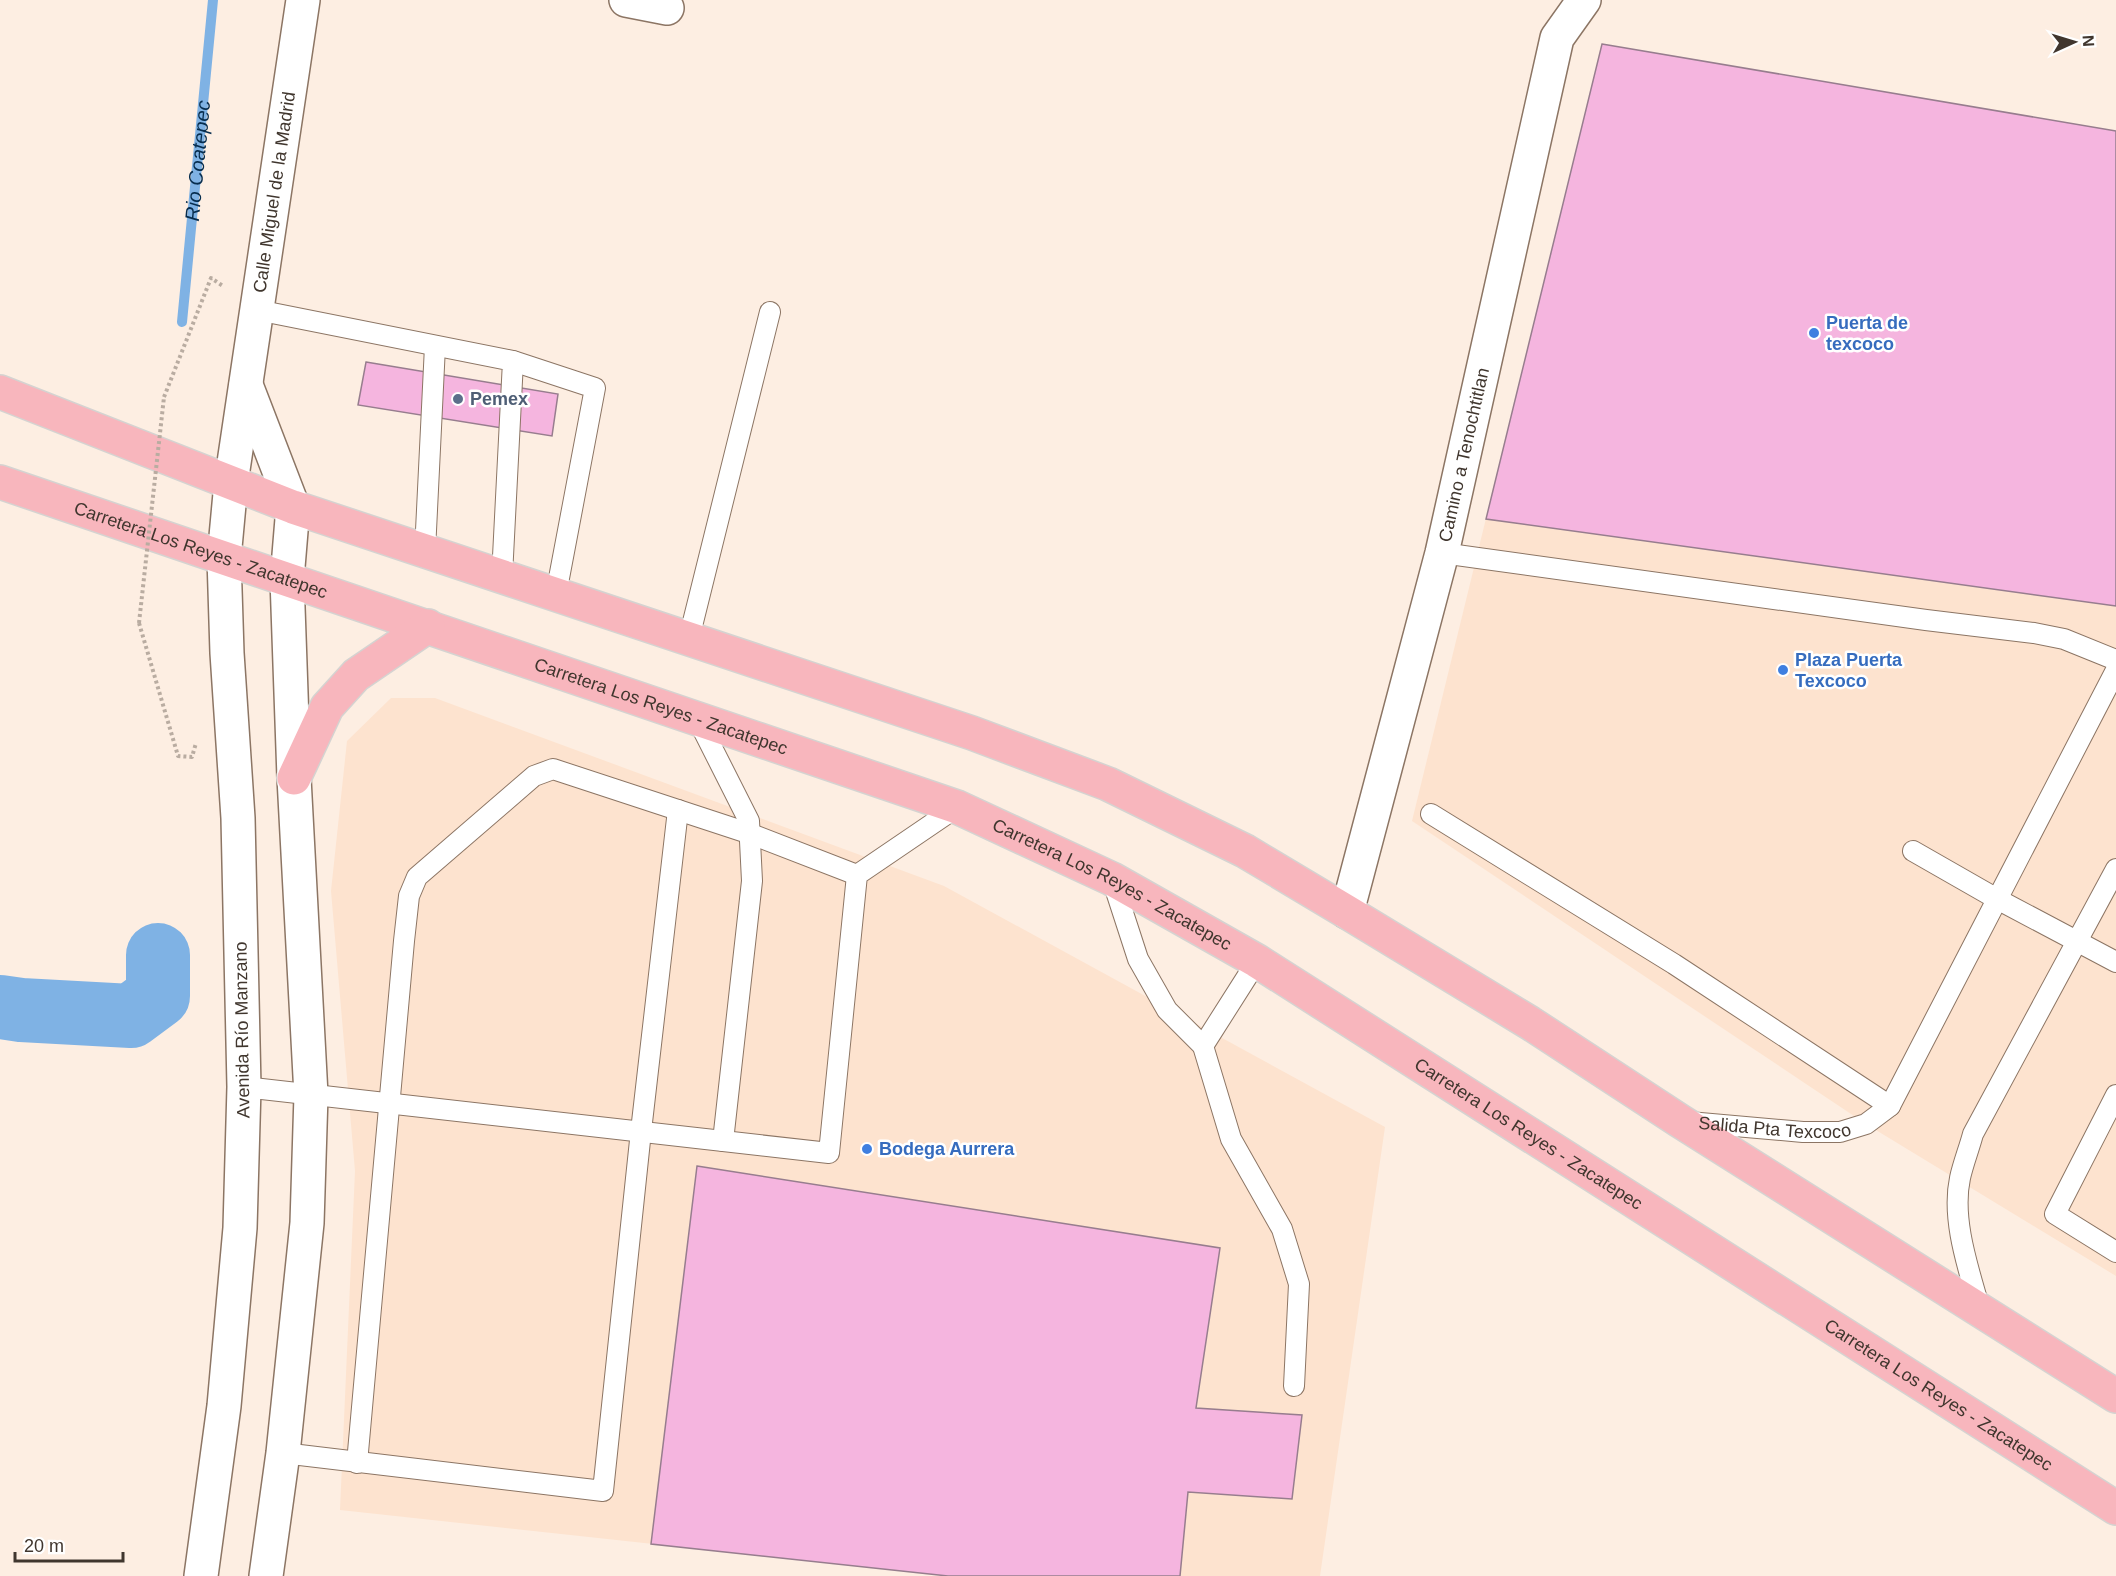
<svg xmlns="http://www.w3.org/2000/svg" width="2116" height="1576" font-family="Arial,sans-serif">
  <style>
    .built { fill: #fde3cf }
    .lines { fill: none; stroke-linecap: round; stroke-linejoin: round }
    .stream { stroke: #7fb2e4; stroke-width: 10 }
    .river { stroke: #7fb2e4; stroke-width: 64 }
    .building { fill: #f5b5df; stroke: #977d8e; stroke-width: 1.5 }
    .service-casing { stroke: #8c7564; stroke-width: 22 }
    .minor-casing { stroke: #8c7564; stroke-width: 36 }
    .secondary-casing { stroke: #8c7564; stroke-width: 36 }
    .primary-casing { stroke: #d5d3d1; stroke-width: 36 }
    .path { stroke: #b9aca1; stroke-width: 4; stroke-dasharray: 3 3; stroke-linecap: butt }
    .service { stroke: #fff; stroke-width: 20 }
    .minor { stroke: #fff; stroke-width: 33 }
    .secondary { stroke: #fff; stroke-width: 33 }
    .primary { stroke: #f8b6bd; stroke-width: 33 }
    .path-bridge { stroke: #b9aca1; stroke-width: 4; stroke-dasharray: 3 3; stroke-linecap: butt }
    .shop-dot { fill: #3f7fe0; stroke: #fff; stroke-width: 2 }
    .service-dot { fill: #5c6f8a; stroke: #fff; stroke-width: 2 }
    .labels { text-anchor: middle; stroke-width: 5; stroke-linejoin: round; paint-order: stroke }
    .street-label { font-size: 18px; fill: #40362e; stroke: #fff }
    .shop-label { font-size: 18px; font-weight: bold; fill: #366cbe; stroke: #fff; text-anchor: start }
    .service-label { font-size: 18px; font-weight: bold; fill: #4e5e75; stroke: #fff; text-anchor: start }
    .water-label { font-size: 20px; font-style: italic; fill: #072d4e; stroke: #fff }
  </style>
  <rect width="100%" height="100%" fill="#fdeee2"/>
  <g class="built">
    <polygon points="1602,44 2116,131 2116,1276 1866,1124 1412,821"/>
    <polygon points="391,698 435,698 944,886 1385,1127 1320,1576 948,1576 340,1510 355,1171 331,891 347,741"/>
  </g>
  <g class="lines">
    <path class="stream" id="s1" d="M 182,322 L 213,0"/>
    <polyline class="river" points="0,1007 21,1010 131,1016 158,996 158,955"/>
  </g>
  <g class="building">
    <polygon points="1602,44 2116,131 2116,606 1486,519"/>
    <polygon points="366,362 558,394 552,436 358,405"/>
    <polygon points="697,1166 1220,1248 1196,1408 1302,1415 1292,1499 1188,1492 1180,1576 948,1576 651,1544"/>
  </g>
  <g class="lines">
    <defs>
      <g id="service">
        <polyline points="257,310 513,361 502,576"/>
        <polyline points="513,361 595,388 556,594"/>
        <polyline points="425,551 435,346"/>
        <polyline points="1442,553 1926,620 2034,633 2064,639 2116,660"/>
        <polyline points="689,638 770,312"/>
        <polyline points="697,718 749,821 752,881 723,1141"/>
        <polyline points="1431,814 1674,964 1890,1106"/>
        <polyline points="1913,851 1997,899 2116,962"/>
        <polyline points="1112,879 1138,959 1167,1010 1203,1046 1231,1139 1282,1229 1299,1284 1294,1386"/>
        <polyline points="1203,1046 1257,961"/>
        <polyline points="244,1087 829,1153 857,875 957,807"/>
        <polyline points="2116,1095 2055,1214 2116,1252"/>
        <path id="s2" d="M 1689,1122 L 1803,1132 L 1840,1132 L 1866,1124 L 1890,1106 L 2116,670"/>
        <path d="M 1980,1310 C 1969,1270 1951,1220 1960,1178 C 1963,1164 1969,1149 1973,1134 L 2116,869"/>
        <polyline points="283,1453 603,1491 641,1131 678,810"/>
        <polyline points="357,1463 404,941 409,896 417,877 534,776 553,769 751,834 857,875"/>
      </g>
      <g id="minor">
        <polyline points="626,0 667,8"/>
        <polyline points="246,385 293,507"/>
        <path id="s3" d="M 231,483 L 303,0"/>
        <path id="s4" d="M 1347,912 L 1442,553 L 1557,38 L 1584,0"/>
      </g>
      <g id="secondary">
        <polyline points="201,1576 224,1406 240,1228 244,1087 238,818 227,653 224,558 231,483"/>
        <polyline points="266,1576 283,1453 307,1223 311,1095 294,778 287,579 293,507"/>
      </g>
      <g id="primary">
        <polyline points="0,392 293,507 972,733 1108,784 1245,851 1347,912 1530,1023 1680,1121 2116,1396"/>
        <path id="s5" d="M 0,482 L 957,807 L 1112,879 L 1257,961 L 2116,1508"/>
        <polyline points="294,778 327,707 356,675 428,626"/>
      </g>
    </defs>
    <use href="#service" class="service-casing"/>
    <use href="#minor" class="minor-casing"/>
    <use href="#secondary" class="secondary-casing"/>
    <use href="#primary" class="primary-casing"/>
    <g class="path">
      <polyline points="164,397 211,278 223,286"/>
      <polyline points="139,623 178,756 192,757 196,743"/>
    </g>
    <use href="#service" class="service"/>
    <use href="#minor" class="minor"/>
    <use href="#secondary" class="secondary"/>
    <use href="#primary" class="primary"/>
    <polyline class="path-bridge" points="139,623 164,397"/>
  </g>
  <g class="shop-dot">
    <circle cx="1814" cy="333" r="6"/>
    <circle cx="1783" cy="670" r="6"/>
    <circle cx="867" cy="1149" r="6"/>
  </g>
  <circle class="service-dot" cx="458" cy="399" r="6"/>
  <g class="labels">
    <g class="street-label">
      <text dy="6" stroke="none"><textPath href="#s3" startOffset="294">Calle Miguel de la Madrid</textPath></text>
      <text dy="6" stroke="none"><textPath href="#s4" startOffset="472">Camino a Tenochtitlan</textPath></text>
      <text dy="6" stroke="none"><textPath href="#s5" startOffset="212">Carretera Los Reyes - Zacatepec</textPath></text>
      <text dy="6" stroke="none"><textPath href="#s5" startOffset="698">Carretera Los Reyes - Zacatepec</textPath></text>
      <text dy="6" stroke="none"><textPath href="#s5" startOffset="1184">Carretera Los Reyes - Zacatepec</textPath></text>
      <text transform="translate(242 1030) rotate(-91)" y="6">Avenida Río Manzano</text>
      <text dy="6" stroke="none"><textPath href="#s2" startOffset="86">Salida Pta Texcoco</textPath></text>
      <text dy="6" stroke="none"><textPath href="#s5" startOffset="1670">Carretera Los Reyes - Zacatepec</textPath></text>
      <text dy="6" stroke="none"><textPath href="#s5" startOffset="2156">Carretera Los Reyes - Zacatepec</textPath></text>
    </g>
    <g class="shop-label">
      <text x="1826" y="329">Puerta de<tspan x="1826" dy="21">texcoco</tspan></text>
      <text x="1795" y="666">Plaza Puerta<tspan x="1795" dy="21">Texcoco</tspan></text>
      <text x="879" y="1155">Bodega Aurrera</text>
    </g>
    <g class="service-label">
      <text x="470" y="405">Pemex</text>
    </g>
    <g class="water-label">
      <text dy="7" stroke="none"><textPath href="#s1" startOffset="162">Rio Coatepec</textPath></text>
    </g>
  </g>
  <g transform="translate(2074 42) rotate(86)" stroke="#ffffff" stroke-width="4.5" paint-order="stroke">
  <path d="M0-4.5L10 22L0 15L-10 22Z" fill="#40362e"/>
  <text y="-9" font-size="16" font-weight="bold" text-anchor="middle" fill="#40362e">N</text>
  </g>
  <path d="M15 1552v9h108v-9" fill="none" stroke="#40362e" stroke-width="3"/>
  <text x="24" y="1552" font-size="18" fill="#40362e" stroke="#ffffff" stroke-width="4.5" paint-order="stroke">20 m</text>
</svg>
